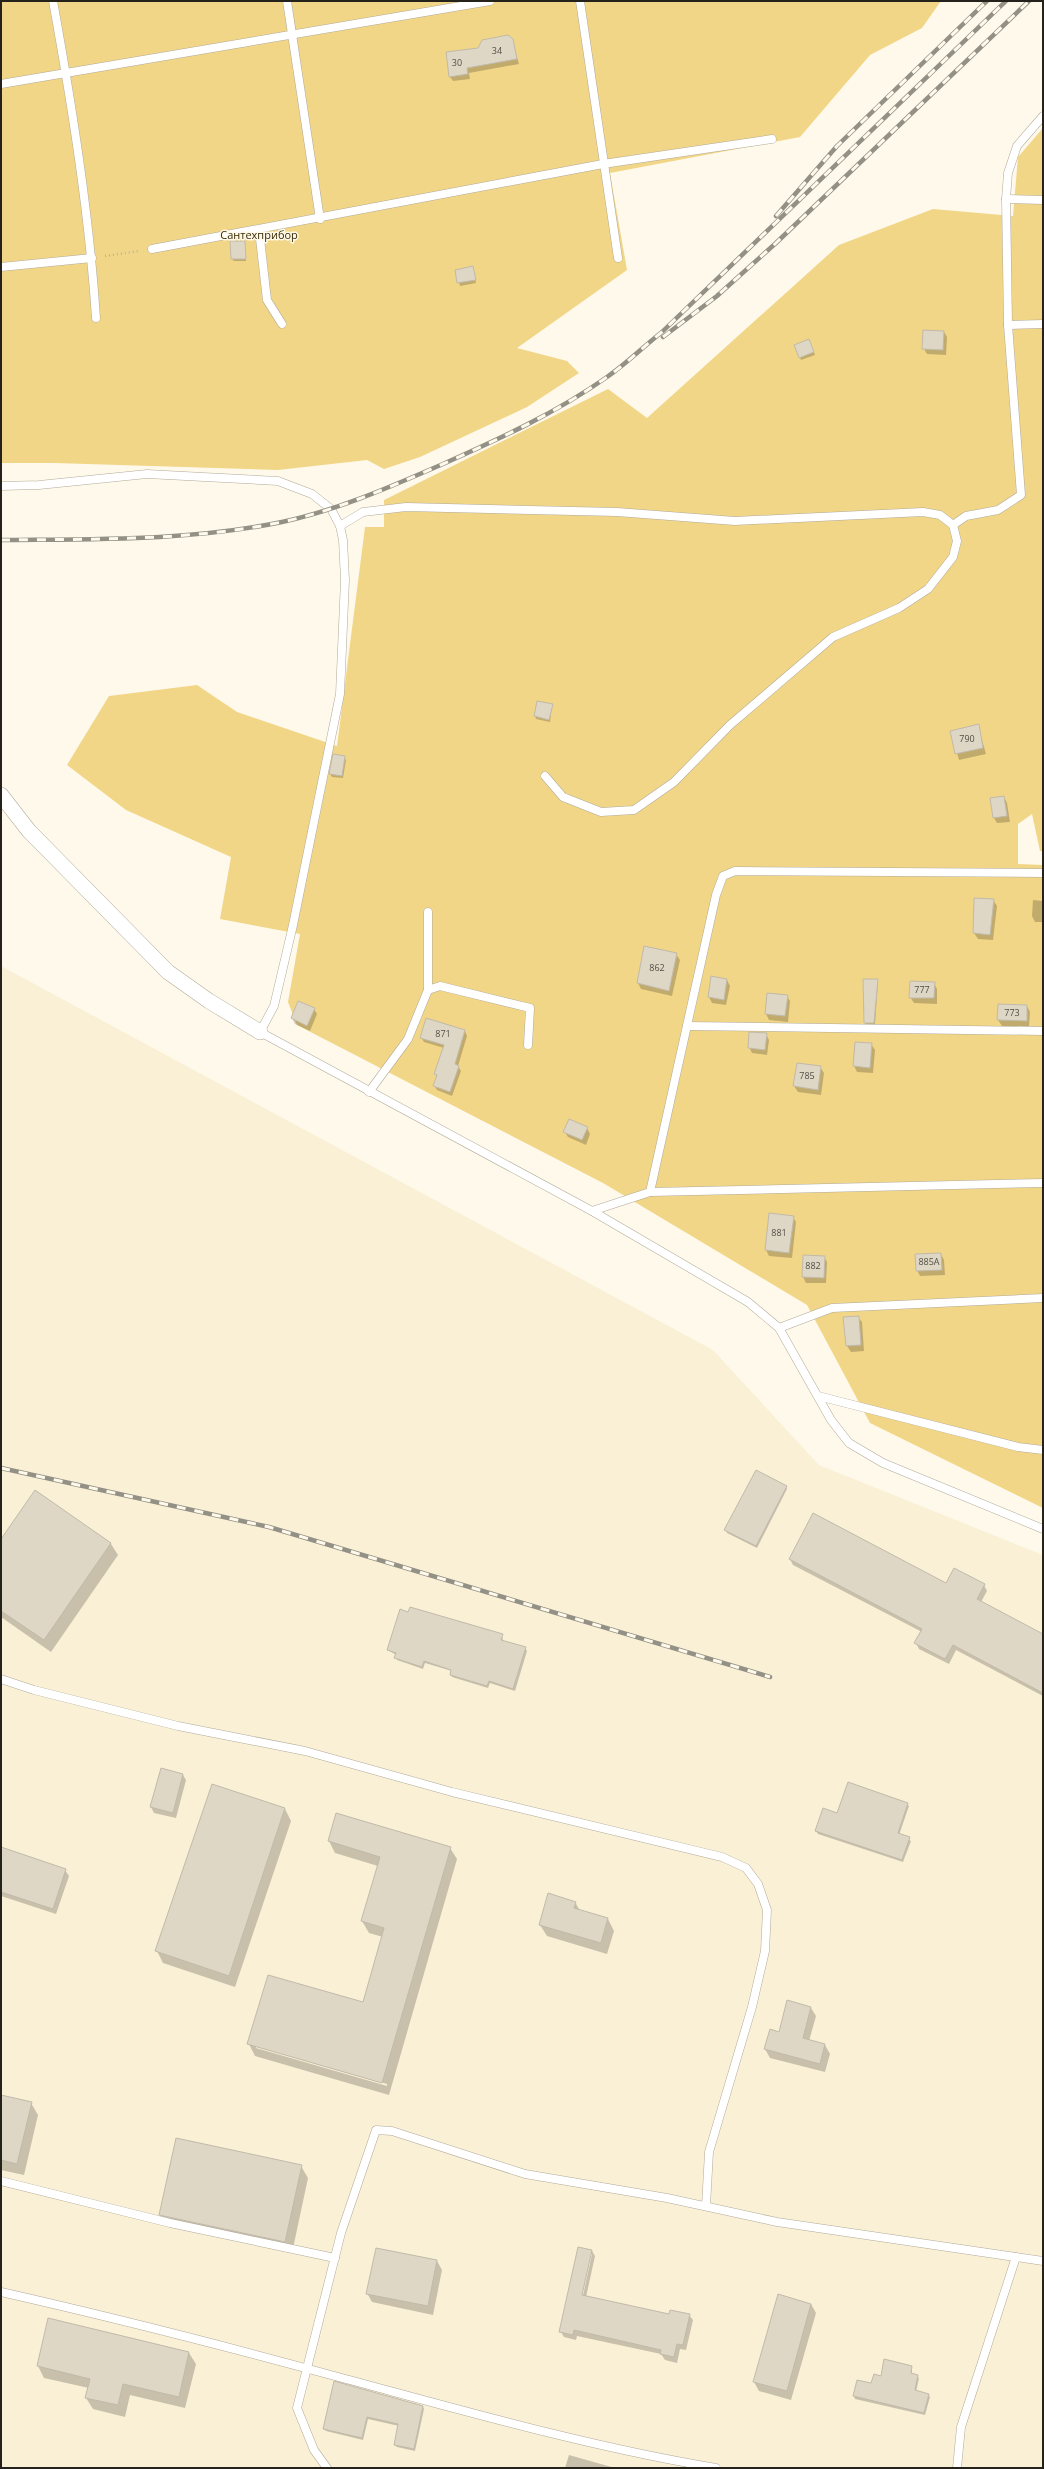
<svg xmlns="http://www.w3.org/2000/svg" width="1044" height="2469" font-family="'Open Sans',sans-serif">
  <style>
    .built { fill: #faf0d6 }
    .green { fill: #f2d687 }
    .shadow { fill: #0003; fill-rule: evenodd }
    .building { fill: #ded7c5; stroke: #c1baa9 }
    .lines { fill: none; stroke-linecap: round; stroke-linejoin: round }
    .service-casing { stroke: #b1aa99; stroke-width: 9 }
    .minor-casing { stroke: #b1aa99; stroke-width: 16 }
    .path { stroke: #b8b4a8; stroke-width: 2.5; stroke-dasharray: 1 3; stroke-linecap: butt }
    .service { stroke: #fff; stroke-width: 8 }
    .minor { stroke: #fff; stroke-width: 15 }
    .rail-casing { stroke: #939085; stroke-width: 4.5 }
    .rail { stroke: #fef9ea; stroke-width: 3; stroke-dasharray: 9; stroke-linecap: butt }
    .labels { text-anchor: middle; stroke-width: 3; stroke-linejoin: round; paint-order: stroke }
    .number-label { font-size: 9px; fill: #524f46 }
    .park-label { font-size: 11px; fill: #382b02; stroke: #fef9ea }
  </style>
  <rect width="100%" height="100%" fill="#fef9ea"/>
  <polygon class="built" points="1,966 713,1350 819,1465 1043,1555 1043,2468 1,2468"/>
  <g class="green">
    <polygon points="1,1 941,1 922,28 870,55 800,137 610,173 627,270 517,348 567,361 579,373 527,407 420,457 384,469 367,460 278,470 55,463 1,463"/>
    <polygon points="1043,128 1043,851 1040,851 1032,814 1018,824 1018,864 1043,865 1043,1508 870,1423 807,1305 603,1183 297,1025 288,1002 300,934 220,919 231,857 126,810 67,765 109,696 197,685 237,712 337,746 365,527 384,527 384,500 608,389 647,418 839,245 933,209 1013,216 1018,157"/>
  </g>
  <g class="shadow">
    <polygon points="512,40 519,64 469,73 470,79 453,81 450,77 479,49"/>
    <polygon points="244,242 246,261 234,261 232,259"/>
    <polygon points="473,267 476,283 460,286 456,270"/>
    <polygon points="944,332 947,337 946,355 927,354 924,349"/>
    <polygon points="810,343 815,355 801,360 795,345"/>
    <polygon points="552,705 550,722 536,719 535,716"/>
    <polygon points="978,726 986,754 959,760 951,731"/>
    <polygon points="334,756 344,757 346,760 343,778 332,777 330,774"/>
    <polygon points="1004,797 1007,803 1010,822 997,823 994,818"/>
    <polygon points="975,899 993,900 997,906 993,940 978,939 974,933"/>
    <polygon points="1033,900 1043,901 1043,922 1035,922 1032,916"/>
    <polygon points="676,954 680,960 672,996 641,989 638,983"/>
    <polygon points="712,978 727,980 730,986 726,1005 712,1003 709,997"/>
    <polygon points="878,980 875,1025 866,1025 865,1023"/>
    <polygon points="934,983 937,989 937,1004 914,1003 910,997"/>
    <polygon points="787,996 790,1001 788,1022 769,1020 766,1014"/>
    <polygon points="299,1002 314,1009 317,1014 310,1031 295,1024 292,1018"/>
    <polygon points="999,1005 1027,1006 1030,1012 1029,1027 1002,1026 998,1020"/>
    <polygon points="427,1019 465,1031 467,1036 458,1066 461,1071 452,1096 437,1090 434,1085 437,1077 435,1074 444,1048 424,1042 421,1037"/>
    <polygon points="766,1034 769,1040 767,1055 752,1053 749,1047"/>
    <polygon points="855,1043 871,1044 875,1050 873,1073 857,1072 854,1066"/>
    <polygon points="820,1067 824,1073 821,1095 798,1092 794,1086"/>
    <polygon points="587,1128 590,1134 586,1145 568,1137 565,1132"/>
    <polygon points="793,1217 796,1222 792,1258 769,1256 766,1250"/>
    <polygon points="941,1254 944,1260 945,1275 920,1276 917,1270"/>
    <polygon points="824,1257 827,1262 826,1283 806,1283 803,1277"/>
    <polygon points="858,1317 862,1322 864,1351 851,1352 847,1346"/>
    <polygon points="786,1486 787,1489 757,1548 727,1533 726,1530"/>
    <polygon points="35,1491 111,1544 118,1555 51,1652 1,1617 1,1541"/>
    <polygon points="790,1559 947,1584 984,1585 987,1591 981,1602 1043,1635 1043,1696 956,1650 949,1664 919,1649 916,1643 922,1632 793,1565"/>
    <polygon points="409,1613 502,1635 503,1641 525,1648 527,1651 515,1691 490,1683 488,1688 452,1677 452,1671 425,1663 423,1669 397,1660 396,1655 388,1650"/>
    <polygon points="183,1775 186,1780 176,1818 154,1813 151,1807"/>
    <polygon points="907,1804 909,1806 899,1835 911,1841 903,1862 818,1834 816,1831 838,1814"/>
    <polygon points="285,1809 291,1821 235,1987 163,1963 157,1951"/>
    <path d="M 337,1814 L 450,1848 L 457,1859 L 389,2095 L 255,2056 L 249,2044 L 364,2003 L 383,1937 L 369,1933 L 362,1921 L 378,1866 L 335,1853 L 329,1841 ZM 256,2046 L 387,2084 L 387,2086 L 256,2048 Z"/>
    <polygon points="1,1849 65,1870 69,1876 56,1914 1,1896"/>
    <polygon points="575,1902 580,1911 608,1919 614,1931 607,1954 547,1936 540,1925"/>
    <polygon points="811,2008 816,2016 809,2041 825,2045 830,2054 825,2072 770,2058 765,2049 779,2033"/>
    <polygon points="1,2096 31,2103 38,2115 24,2175 1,2170"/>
    <polygon points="301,2166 308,2178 292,2253 167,2226 160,2215"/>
    <path d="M 579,2248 L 592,2251 L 595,2256 L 586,2297 L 670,2316 L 671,2311 L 689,2315 L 693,2320 L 686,2350 L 680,2349 L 677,2363 L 665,2360 L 661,2354 L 577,2336 L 576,2340 L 564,2337 L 561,2332 ZM 590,2254 L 592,2254 L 582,2300 L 580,2299 Z"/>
    <polygon points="377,2249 437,2261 442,2270 433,2315 372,2302 367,2293"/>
    <polygon points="811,2304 816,2313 791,2400 759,2391 754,2382"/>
    <polygon points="189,2353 196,2364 185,2408 130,2395 125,2417 93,2409 86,2398 89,2388 44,2378 38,2366"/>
    <polygon points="912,2367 912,2374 919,2378 916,2392 928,2395 930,2397 925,2415 855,2399 854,2396 872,2384"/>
    <polygon points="334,2383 423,2407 424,2409 415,2451 397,2447 395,2445 399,2426 368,2419 363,2440 326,2431 324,2429"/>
    <polygon points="569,2455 615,2468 565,2468"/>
  </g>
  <g class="building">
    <polygon points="508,35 513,39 517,59 467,68 468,74 449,77 446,52 478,48 482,40"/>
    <polygon points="230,241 245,241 246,259 231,259"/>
    <polygon points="473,266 476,280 457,283 455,270"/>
    <polygon points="923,330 944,331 943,350 922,349"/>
    <polygon points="809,339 814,352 799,358 794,345"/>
    <polygon points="537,701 553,704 549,720 534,716"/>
    <polygon points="979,724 983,748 955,754 950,731"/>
    <polygon points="333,754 345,756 342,776 329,774"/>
    <polygon points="1004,796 1007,816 993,818 990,798"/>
    <polygon points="974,898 994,899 990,935 973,933"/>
    <polygon points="644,946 677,953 669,991 637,983"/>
    <polygon points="711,976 727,979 724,1000 708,997"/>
    <polygon points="863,979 878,979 874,1023 864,1023"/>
    <polygon points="910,981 935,982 934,998 909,998"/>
    <polygon points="767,993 788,995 785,1016 765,1014"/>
    <polygon points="298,1001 315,1008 307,1026 291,1018"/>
    <polygon points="998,1004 1027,1005 1027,1021 997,1020"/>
    <polygon points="426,1018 465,1030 455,1064 459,1066 450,1092 433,1086 437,1075 434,1074 444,1045 420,1038"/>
    <polygon points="749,1032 767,1033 765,1050 748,1048"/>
    <polygon points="855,1042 872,1043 870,1068 853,1066"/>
    <polygon points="797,1063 821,1066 818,1090 793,1086"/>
    <polygon points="569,1119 588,1127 582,1140 563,1132"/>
    <polygon points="769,1213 794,1216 789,1253 765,1250"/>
    <polygon points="941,1253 942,1270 916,1271 915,1254"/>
    <polygon points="803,1255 825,1256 824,1278 802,1277"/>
    <polygon points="859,1316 861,1345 846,1346 843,1317"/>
    <polygon points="756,1470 787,1486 756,1546 724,1530"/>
    <polygon points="35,1490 111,1543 44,1640 1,1611 1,1539"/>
    <polygon points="813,1513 946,1583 954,1568 985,1584 977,1599 1043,1634 1043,1693 953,1645 945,1659 914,1643 922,1629 789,1559"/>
    <polygon points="410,1607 503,1634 501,1640 526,1647 513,1689 489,1681 487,1686 450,1675 451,1670 424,1661 422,1667 394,1658 396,1653 387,1650 400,1609 408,1612"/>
    <polygon points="161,1768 183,1774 173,1813 150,1807"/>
    <polygon points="848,1782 908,1803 898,1833 910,1837 902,1860 815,1831 823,1808 837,1813"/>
    <polygon points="212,1784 285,1808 229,1976 155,1951"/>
    <polygon points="336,1813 451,1847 382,2083 247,2044 268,1975 363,2002 384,1928 361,1921 380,1857 328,1841"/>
    <polygon points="1,1847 66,1869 53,1909 1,1892"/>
    <polygon points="548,1893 576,1902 574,1908 608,1918 601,1943 539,1925"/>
    <polygon points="787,2000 811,2007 803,2038 825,2044 820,2064 764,2049 770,2029 779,2032"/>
    <polygon points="1,2095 32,2102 17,2164 1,2160"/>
    <polygon points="176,2138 302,2165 285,2242 159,2215"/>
    <polygon points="578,2247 592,2250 582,2295 669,2314 670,2310 690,2314 683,2345 677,2344 674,2357 660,2354 661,2350 574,2330 573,2335 559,2332"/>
    <polygon points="376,2248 437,2260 428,2306 366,2294"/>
    <polygon points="778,2294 811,2304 787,2391 753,2382"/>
    <polygon points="48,2318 189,2352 179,2397 123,2384 118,2405 85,2398 90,2379 37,2366"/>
    <polygon points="884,2359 912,2366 911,2373 918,2375 915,2390 929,2394 924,2413 853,2396 857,2380 871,2383 874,2374 881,2376"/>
    <polygon points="334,2381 423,2406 414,2449 394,2445 398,2424 367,2417 362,2438 323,2429"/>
  </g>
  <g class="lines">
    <defs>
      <g id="service">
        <path d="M 53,1 C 72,106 89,212 96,318"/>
        <polyline points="287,1 320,219"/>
        <polyline points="580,1 618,258"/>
        <polyline points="1,84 490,1"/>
        <polyline points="1006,199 1043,200"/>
        <polyline points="259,230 267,300 282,324"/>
        <polyline points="152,249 603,164 772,139"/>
        <polyline points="1,267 92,258"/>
        <polyline points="1008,325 1043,324"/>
        <polyline points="1,486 39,485 147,474 278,481 312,494 331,509 340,526 343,540 345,580 340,694 293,925 274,1006 260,1032 592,1211 748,1302 779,1328 831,1420 849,1443 883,1463 1043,1529"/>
        <polyline points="953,525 966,516 998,510 1021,495 1008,325 1006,199 1008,173 1017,146 1043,116"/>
        <polyline points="340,526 363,512 406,507 617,512 735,521 923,512 940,515 953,525 957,541 953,557 928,589 899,608 833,637 730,725 674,782 634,810 601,812 563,797 545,776"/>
        <polyline points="428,912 428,990"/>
        <polyline points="687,1026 1043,1031"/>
        <polyline points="369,1092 408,1039 428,990 440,986 530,1008 528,1045"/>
        <polyline points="650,1192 1043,1183"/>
        <polyline points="592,1211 650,1192 716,895 723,876 735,871 1043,873"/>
        <polyline points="779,1328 832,1308 1043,1298"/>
        <polyline points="818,1396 1018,1447 1043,1450"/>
        <polyline points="1,1679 34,1690 178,1726 305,1751 452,1792 722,1857 746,1868 758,1884 767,1910 765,1951 752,2007 709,2152 706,2206"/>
        <polyline points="1,2181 170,2223 335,2258"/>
        <path d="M 1,2292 C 116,2318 229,2347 342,2378 C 465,2411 590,2447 716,2468"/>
        <polyline points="327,2468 314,2450 297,2408 341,2233 376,2130 392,2131 525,2174 667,2198 777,2222 1043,2261"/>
        <polyline points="957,2468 961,2427 1016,2257"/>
      </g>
      <polyline id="minor" points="1,795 29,831 168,972 209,1001 260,1032"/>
    </defs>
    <use href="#service" class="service-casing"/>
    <use href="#minor" class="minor-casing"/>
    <polyline class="path" points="105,256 139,251"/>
    <use href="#service" class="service"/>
    <use href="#minor" class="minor"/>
    <defs>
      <g id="rail">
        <polyline points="776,216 837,146 987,1"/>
        <polyline points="663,337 717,296 776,243 1029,1"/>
        <path d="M 1,540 C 94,539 190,541 282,522 C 338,510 390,487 443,464 C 499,439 556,413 607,377 C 626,364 643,347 662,332 L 1006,1"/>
        <polyline points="1,1468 269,1527 770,1677"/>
      </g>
    </defs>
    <use href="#rail" class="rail-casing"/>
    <use href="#rail" class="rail"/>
  </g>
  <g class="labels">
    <g class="number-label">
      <text x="497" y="54">34</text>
      <text x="457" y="66">30</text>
      <text x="967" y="742">790</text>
      <text x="657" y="971">862</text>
      <text x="922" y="993">777</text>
      <text x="1012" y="1016">773</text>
      <text x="443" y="1037">871</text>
      <text x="807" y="1079">785</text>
      <text x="779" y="1236">881</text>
      <text x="929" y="1265">885А</text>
      <text x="813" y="1269">882</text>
    </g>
    <g class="park-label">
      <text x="259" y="239">Сантехприбор</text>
    </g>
  </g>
  <rect width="1044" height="2469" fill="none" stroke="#24221b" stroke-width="4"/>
</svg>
